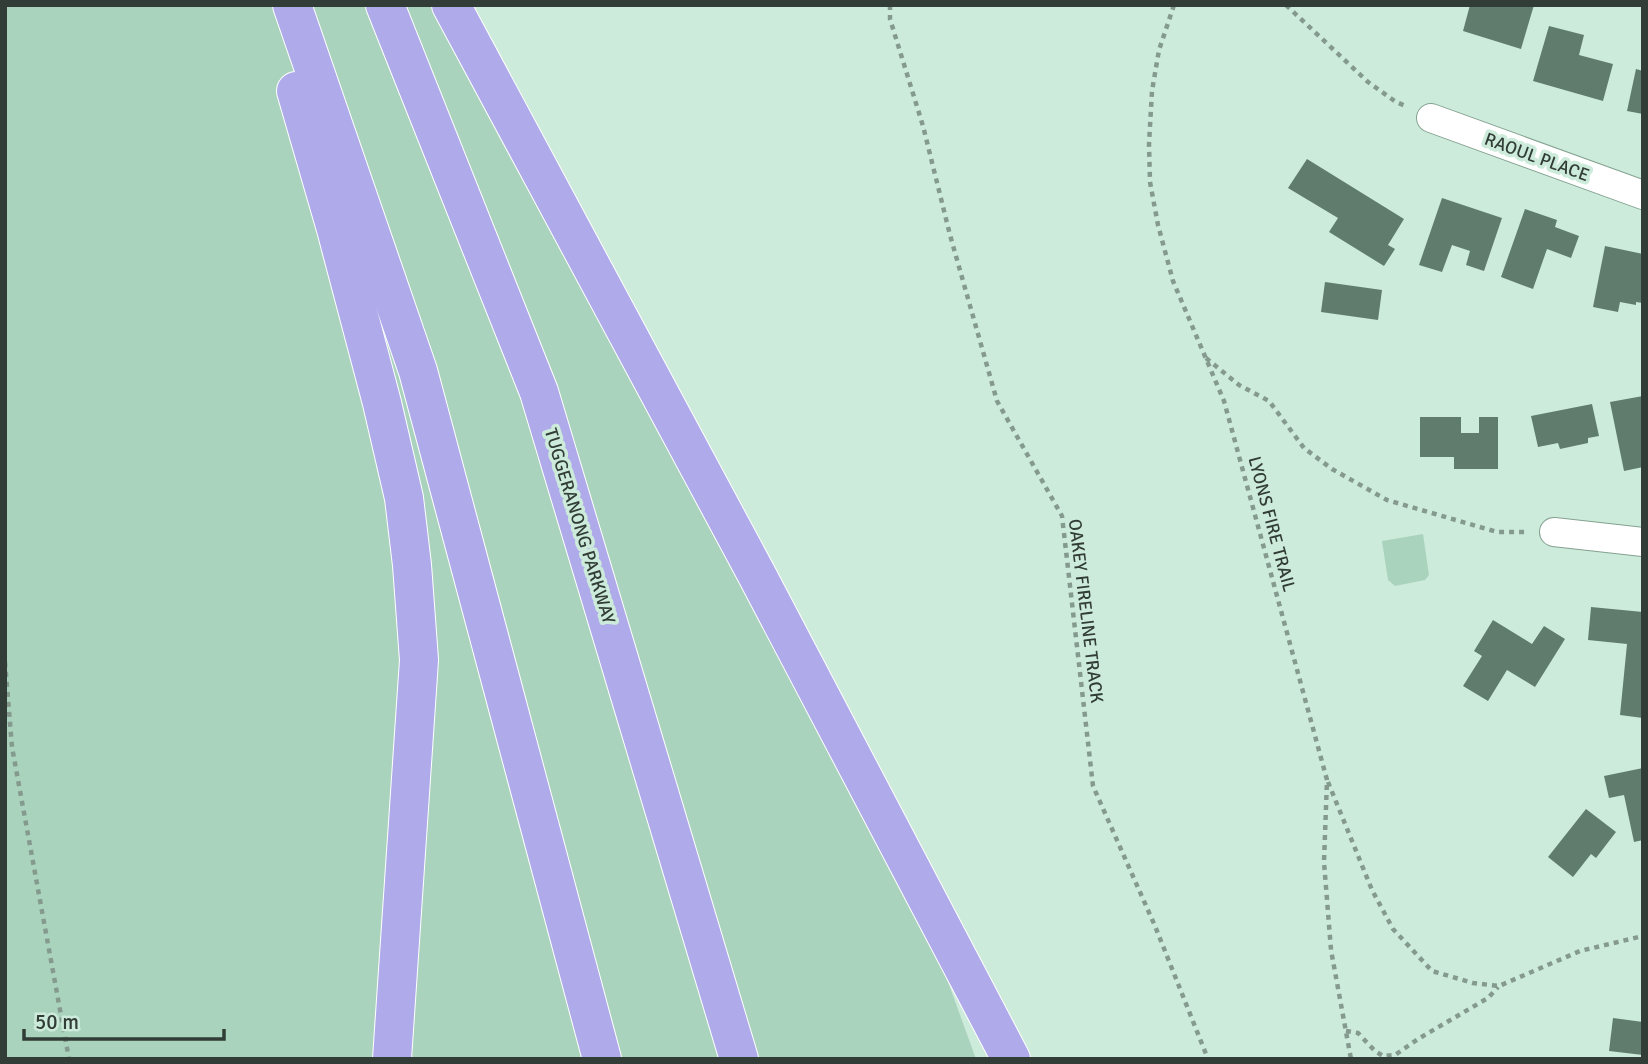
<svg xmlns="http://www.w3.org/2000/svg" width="1648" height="1064" font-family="Signika,sans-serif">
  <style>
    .green { fill: #aad3bd }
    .building { fill: #607c6d }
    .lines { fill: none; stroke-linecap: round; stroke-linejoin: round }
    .street-casing { stroke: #84a191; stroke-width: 30 }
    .highway-casing { stroke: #fff; stroke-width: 40 }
    .path { stroke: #859a8e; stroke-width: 4.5; stroke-dasharray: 5 5; stroke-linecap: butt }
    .street { stroke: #fff; stroke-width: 28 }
    .highway { stroke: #afabeb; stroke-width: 38 }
    .labels { text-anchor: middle; stroke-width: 7; stroke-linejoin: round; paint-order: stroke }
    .street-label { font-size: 18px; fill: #313d36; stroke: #cdebda }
  </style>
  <rect width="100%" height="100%" fill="#cdebda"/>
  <g class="green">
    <polygon points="5,5 439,5 911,880 976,1059 5,1059"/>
    <polygon points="1423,534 1429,575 1425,580 1395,586 1388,580 1382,541"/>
  </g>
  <g class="building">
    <polygon points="1470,5 1534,5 1521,49 1463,31"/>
    <polygon points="1549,26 1584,35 1579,55 1613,64 1603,101 1533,81"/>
    <polygon points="1636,69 1643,71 1643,114 1627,111"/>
    <polygon points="1307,159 1404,219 1388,245 1395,249 1384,266 1329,232 1338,218 1288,188"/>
    <polygon points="1442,198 1502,218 1484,271 1466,265 1470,251 1452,245 1442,272 1419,265"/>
    <polygon points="1525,209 1557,220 1555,227 1579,236 1571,258 1547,249 1533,289 1501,277"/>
    <polygon points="1605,246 1643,254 1643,303 1636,302 1636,305 1620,302 1618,312 1593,307"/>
    <polygon points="1325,282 1382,290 1378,320 1321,312"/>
    <polygon points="1643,396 1643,467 1624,471 1610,402"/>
    <polygon points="1592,404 1599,436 1588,438 1588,443 1560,449 1558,443 1538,447 1531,416"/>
    <polygon points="1420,417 1461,417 1461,433 1479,433 1479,417 1498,417 1498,469 1454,469 1454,457 1420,457"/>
    <polygon points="1591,607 1643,612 1643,718 1620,715 1627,644 1588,640"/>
    <polygon points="1493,620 1532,644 1544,626 1565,639 1535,687 1507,670 1488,701 1463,686 1482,656 1474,651"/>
    <polygon points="1643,768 1643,840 1634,842 1624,795 1609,798 1604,776"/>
    <polygon points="1586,809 1616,832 1596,858 1591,854 1573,877 1548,857"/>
    <polygon points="1613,1018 1643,1022 1643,1055 1609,1051"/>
  </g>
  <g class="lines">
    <defs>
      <g id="street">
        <polyline points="1431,118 1643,195"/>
        <polyline points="1554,532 1643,542"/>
      </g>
      <g id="highway">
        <polyline points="292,5 418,371 602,1059"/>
        <polyline points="385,5 539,392 739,1059"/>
        <polyline points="451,5 757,575 1011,1059"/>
        <polyline points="296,91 336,229 382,403 404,498 412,565 419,660 392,1059"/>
      </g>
    </defs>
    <use href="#street" class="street-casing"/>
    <use href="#highway" class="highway-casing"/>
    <g class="path">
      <polyline points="890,5 890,19 923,126 950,235 997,401 1062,516 1093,786 1155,926 1208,1059"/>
      <polyline points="1174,5 1159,50 1152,91 1149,144 1150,182 1158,225 1173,281 1224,401 1327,780 1324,862 1331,950 1351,1059"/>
      <polyline points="1286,5 1368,82 1396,102 1408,107"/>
      <polyline points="1206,358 1239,385 1269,401 1304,448 1332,469 1387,500 1497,532 1528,532"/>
      <polyline points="5,662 12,747 69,1059"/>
      <polyline points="1328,782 1372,890 1393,929 1432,971 1473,983 1499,986 1580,951 1643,936"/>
      <polyline points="1346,1031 1358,1033 1375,1051 1383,1056 1395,1055 1418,1039 1488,998 1498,987"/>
    </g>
    <use href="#street" class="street"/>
    <use href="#highway" class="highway"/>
  </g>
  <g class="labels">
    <g class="street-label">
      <text transform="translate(1537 157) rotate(20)" y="6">RAOUL PLACE</text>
      <text transform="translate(1272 524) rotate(75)" y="6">LYONS FIRE TRAIL</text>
      <text transform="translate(580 526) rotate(73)" y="6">TUGGERANONG PARKWAY</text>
      <text transform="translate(1086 611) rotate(83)" y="6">OAKEY FIRELINE TRACK</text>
    </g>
  </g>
  <rect width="1648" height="1064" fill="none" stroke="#313d36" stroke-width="14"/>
  <path d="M24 1029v10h200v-10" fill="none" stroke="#313d36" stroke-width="3.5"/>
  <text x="35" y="1029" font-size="21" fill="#313d36" stroke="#cdebda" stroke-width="5" paint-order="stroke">50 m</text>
</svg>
